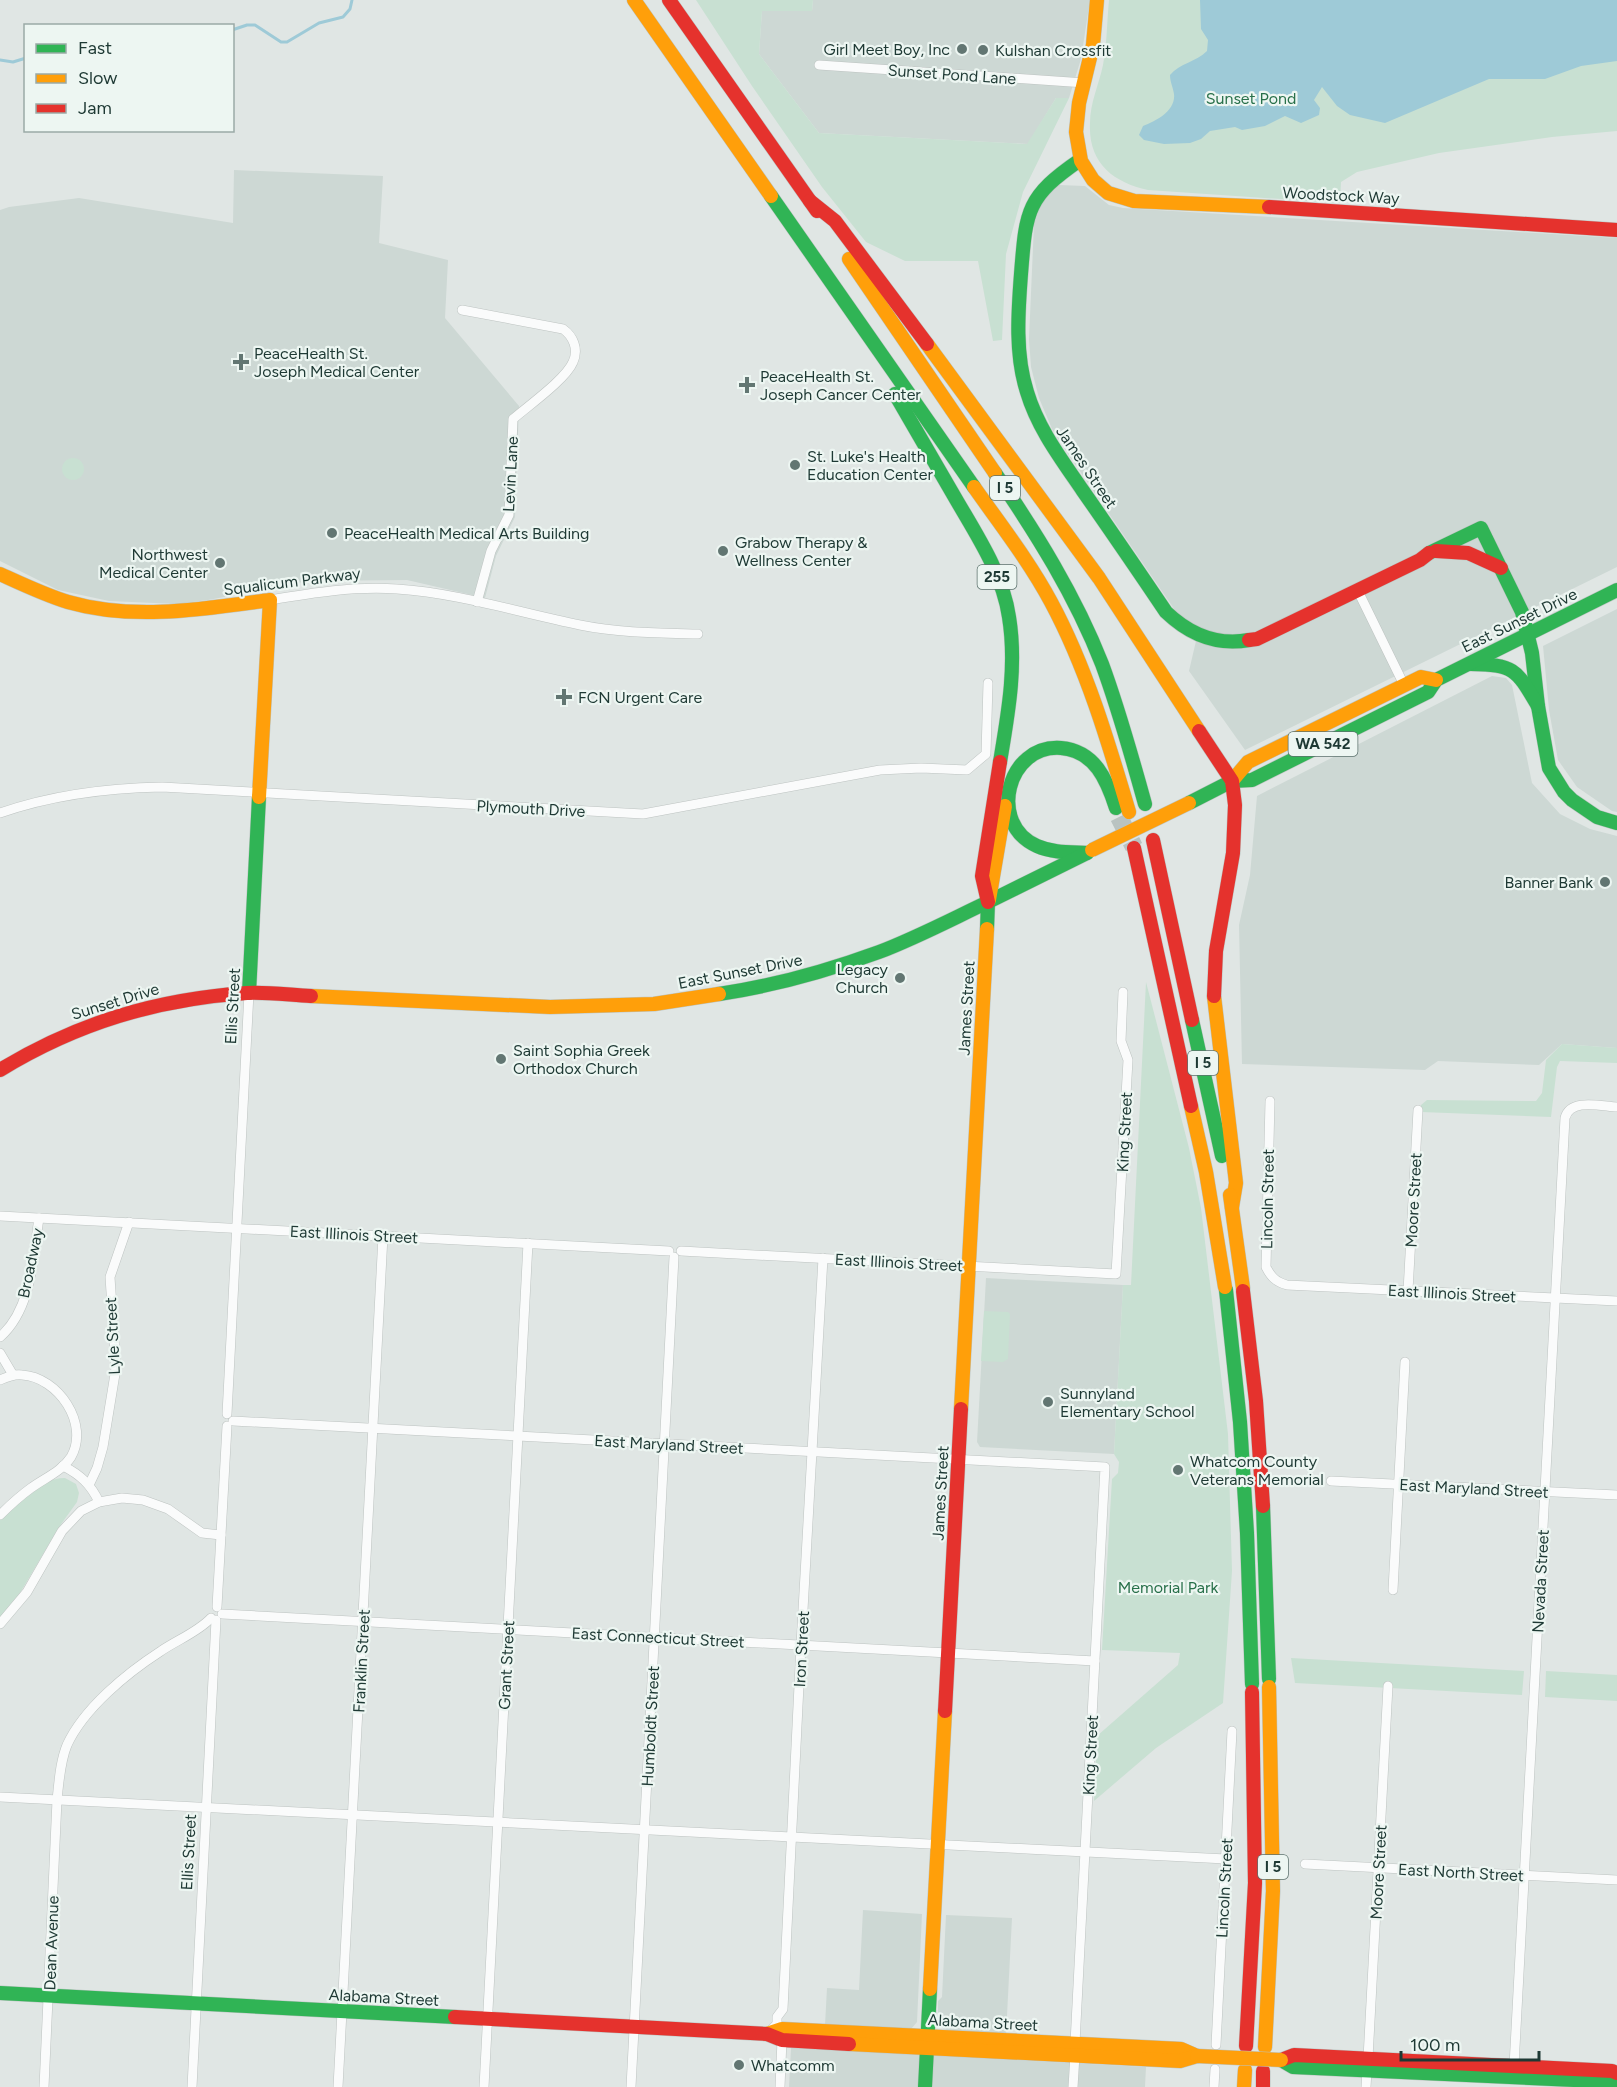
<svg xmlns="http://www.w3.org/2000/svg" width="1617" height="2087" font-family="Figtree,sans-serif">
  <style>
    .built { fill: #cdd8d4 }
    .green { fill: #c8e0d2 }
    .water { fill: #9ecad7 }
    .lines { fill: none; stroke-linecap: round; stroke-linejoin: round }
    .stream { stroke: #9ecad7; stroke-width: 3 }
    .highway-tunnel { stroke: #b9c3c1; stroke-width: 18; stroke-dasharray: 18 9; stroke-linecap: butt }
    .street-casing { stroke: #bdc3c1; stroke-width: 10 }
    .fast-casing { stroke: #bcc4c1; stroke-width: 15 }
    .slow-casing { stroke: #bcc4c1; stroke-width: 15 }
    .jam-casing { stroke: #bcc4c1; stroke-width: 15 }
    .street { stroke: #fafbfb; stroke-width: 9 }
    .fast { stroke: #30b455; stroke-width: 14 }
    .slow { stroke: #ff9f0a; stroke-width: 14 }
    .jam { stroke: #e5322d; stroke-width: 14 }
    .slow-bridge-casing { stroke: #bcc4c1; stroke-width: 15; stroke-linecap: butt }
    .slow-bridge { stroke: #ff9f0a; stroke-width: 14 }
    .poi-dot { fill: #627672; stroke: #edf6f2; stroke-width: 2 }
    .labels { text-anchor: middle; stroke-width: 4.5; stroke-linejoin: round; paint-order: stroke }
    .shield { fill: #edf6f2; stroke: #5c726d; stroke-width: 1.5 }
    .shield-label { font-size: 15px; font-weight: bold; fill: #1e3934 }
    .poi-label { font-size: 16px; fill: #1e3934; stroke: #edf6f2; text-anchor: start }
    .street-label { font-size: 16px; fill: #1e3934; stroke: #edf6f2 }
    .park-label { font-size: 16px; fill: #28704a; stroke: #edf6f2 }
  </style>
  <rect width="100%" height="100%" fill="#e0e6e4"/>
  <g class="built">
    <polygon points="813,0 1090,0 1081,59 1069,98 1056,98 1028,144 819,133 759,54 762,11 812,11"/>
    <polygon points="234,170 383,176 379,243 448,260 445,318 519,406 515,517 496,556 485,598 407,580 308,581 208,600 177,604 109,601 58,590 0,561 0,210 9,207 79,198 233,223"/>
    <polygon points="1059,185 1085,186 1109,205 1123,208 1617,238 1617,567 1245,750 1189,671 1196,641 1068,454 1052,429 1039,398 1031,367 1029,339 1034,224 1042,200 1048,191"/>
    <polygon points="1617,609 1617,812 1612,811 1577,787 1558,760 1549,710 1543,646"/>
    <polygon points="1492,676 1506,678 1512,685 1532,783 1560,814 1590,829 1617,836 1617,1048 1562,1044 1539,1065 1438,1061 1425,1070 1242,1064 1239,925 1250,875 1257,796"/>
    <polygon points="986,1278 1123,1285 1114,1454 980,1447 977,1442"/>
    <polygon points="863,1910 922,1914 917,2022 911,2029 825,2025 827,1988 859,1990"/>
    <polygon points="946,1915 1012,1918 1006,2035 948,2031 941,2027 938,2023 938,2001 942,1997"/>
    <polygon points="791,2048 1146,2067 1145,2087 789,2087"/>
  </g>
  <g class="green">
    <polygon points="696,0 813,0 812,11 762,11 759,54 819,133 1027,144 1056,98 1069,98 1023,192 1006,254 1002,340 993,341 978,261 905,261 866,242 822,187 752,86"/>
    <path d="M 1109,0 L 1617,0 L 1617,131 L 1552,137 L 1439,153 L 1357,172 L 1341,182 L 1340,203 L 1148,190 C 1113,182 1088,163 1090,123 C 1090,103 1099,84 1103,65 C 1107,44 1107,21 1109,0 Z"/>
    <circle cx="73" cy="469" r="11"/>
    <polygon points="1146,982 1189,1148 1201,1208 1228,1434 1232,1571 1223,1703 1156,1748 1094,1801 1097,1736 1178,1665 1180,1653 1102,1650 1112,1479 1118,1473 1119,1462 1114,1454 1123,1285 1131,1285"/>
    <polygon points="1562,1044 1617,1048 1617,1063 1560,1061 1557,1067 1551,1117 1421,1112 1421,1105 1427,1100 1536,1101 1542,1093 1546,1060"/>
    <polygon points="984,1311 1008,1312 1010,1314 1008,1359 1003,1362 981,1361"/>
    <path d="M 65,1478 L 76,1484 L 79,1493 L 77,1502 L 59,1527 L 20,1593 L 0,1619 L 0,1519 C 16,1504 42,1477 65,1478 Z"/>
    <polygon points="1291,1658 1524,1671 1522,1695 1295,1683"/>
    <polygon points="1546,1671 1617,1675 1617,1701 1545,1697"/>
  </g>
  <path class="water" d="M 1200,0 L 1617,0 L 1617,61 L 1581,66 L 1545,79 L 1489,79 L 1385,123 L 1350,115 L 1337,106 L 1322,87 L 1314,100 L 1320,108 L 1319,115 L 1301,123 L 1285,116 L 1265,126 L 1242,130 L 1235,127 L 1210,131 L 1201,139 L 1190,143 L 1164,144 L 1144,140 L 1139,135 L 1143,126 C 1156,121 1176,111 1174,94 C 1173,87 1170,82 1170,75 C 1180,63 1196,62 1207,51 L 1208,40 L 1201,29 Z"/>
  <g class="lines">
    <g class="stream">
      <polyline points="232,30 247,25 255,25 281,42 287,42 319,23 343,17 350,9 352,0"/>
      <polyline points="0,60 13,62 26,58"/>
    </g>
    <polyline class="highway-tunnel" points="1119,817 1134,847"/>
    <defs>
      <g id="street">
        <polyline points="819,65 1085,83"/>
        <path d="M 462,310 L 563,329 C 573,336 579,349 573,362 C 566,379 528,406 513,419 L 509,515 L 491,551 L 477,602"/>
        <polyline points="1358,591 1404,685"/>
        <path d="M 270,600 C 312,593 354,586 397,589 C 459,593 520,613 580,625 C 619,633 659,633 698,634"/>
        <path d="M 0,813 C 52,795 107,788 162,787 L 643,814 L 880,770 L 921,768 L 967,770 L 986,754 L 988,683"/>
        <path d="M 1270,1101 L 1266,1267 C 1271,1277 1276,1282 1287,1285 L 1617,1301"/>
        <polyline points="0,1216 669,1251"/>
        <polyline points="681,1251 1116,1274 1128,1060 1121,1041 1123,992"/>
        <polyline points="1408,1291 1418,1110"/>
        <path d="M 0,1337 C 32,1309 33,1257 39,1218"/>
        <polyline points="0,1353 13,1375"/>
        <path d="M 0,1380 C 7,1377 14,1374 22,1375 C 58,1377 90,1424 71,1457 C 62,1471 45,1478 31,1488 C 20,1496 10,1505 0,1515"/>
        <polyline points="227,1414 249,993"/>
        <polyline points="233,1421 1105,1467 1075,2043"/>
        <path d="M 63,1466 C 81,1475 91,1485 99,1502"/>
        <polyline points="1331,1481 1617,1495"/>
        <polyline points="89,1485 97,1468 103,1447 116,1368 110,1277 129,1222"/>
        <polyline points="1393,1590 1405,1362"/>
        <polyline points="217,1607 227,1426"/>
        <polyline points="222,1614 1095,1661"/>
        <polyline points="0,1624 27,1592 62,1531 81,1511 99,1502 122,1498 143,1500 168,1509 202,1533 221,1535"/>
        <polyline points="0,1797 1226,1859"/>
        <polyline points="1305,1864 1617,1880"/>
        <polyline points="769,2032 777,2024 777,2017 783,2009 801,1645 823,1258"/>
        <polyline points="1216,2045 1232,1731"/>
        <polyline points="1368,2058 1388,1686"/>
        <path d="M 1514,2066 L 1565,1118 C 1570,1098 1600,1106 1617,1107"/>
        <path d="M 44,2087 L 57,1800 C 59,1782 60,1762 67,1745 C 84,1708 127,1673 161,1651 C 177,1640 198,1632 211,1618"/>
        <polyline points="192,2087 216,1620"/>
        <polyline points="338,2087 383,1236"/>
        <polyline points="484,2087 528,1243"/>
        <polyline points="631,2087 674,1257"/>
        <polyline points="780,2087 782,2040"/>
        <polyline points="1073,2087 1075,2055"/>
        <polyline points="1214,2087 1215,2069"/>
        <polyline points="1366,2087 1367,2071"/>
      </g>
      <g id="fast">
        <path d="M 1080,160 C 1026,197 1026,211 1021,274 C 1018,313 1015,355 1027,392 C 1038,429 1062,460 1083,491 C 1111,531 1139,572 1166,612 C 1189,634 1216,646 1249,640"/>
        <polyline points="771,196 974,487"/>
        <path d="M 895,394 C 916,430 936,465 957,501 C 978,537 1003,575 1009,617 C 1017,666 1008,714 1000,762"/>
        <path d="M 995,473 C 1036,533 1075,595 1102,664 C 1119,710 1132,757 1145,804"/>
        <polyline points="1429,553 1481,528 1522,612 1532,653 1538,706 1549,768 1564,792 1572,800 1597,817 1617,823"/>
        <path d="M 1471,664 C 1515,665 1516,669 1538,706"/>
        <polyline points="1189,803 1232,781 1252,780 1428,692 1436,680 1617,590"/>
        <path d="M 1087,853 C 1070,852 1053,853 1037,846 C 987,824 1007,744 1061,748 C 1095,751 1107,780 1116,808"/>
        <polyline points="988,902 1087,853"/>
        <polyline points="249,993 259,797"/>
        <path d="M 719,994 C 773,986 827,971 879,952 C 916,938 952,919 988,902 L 987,929"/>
        <polyline points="1192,1020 1222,1156"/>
        <polyline points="1226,1290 1240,1422 1247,1533 1252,1684"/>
        <polyline points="1263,1506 1269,1679"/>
        <polyline points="0,1993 455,2017"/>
        <polyline points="1281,2060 1293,2067 1617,2082"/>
        <polyline points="925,2087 930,1989"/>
      </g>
      <g id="slow">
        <polyline points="634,0 771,196"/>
        <polyline points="1097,0 1093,45 1079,103 1076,132 1081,161 1093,180 1108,193 1134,201 1269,207"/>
        <polyline points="849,259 995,473"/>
        <polyline points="927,344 1099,578 1199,731"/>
        <path d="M 974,487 C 1000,524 1029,561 1051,602 C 1086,667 1108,741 1129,812"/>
        <path d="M 0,574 C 22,584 45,595 68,602 C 134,621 203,609 270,600 L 259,797"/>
        <polyline points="1232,781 1248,762 1421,677 1436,680"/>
        <polyline points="989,900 1005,806"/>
        <polyline points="311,996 550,1007 654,1004 719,994"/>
        <polyline points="1214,996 1236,1183 1232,1207"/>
        <polyline points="1191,1106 1206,1172 1225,1287"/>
        <polyline points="1230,1195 1243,1288"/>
        <polyline points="961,1409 987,929"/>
        <polyline points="930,1989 945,1711"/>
        <polyline points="767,2034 782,2029 1181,2049 1197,2056"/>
        <polyline points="849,2044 1180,2061 1197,2056"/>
        <polyline points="1265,2047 1273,1891 1269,1687"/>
        <polyline points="1244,2087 1245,2070"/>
      </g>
      <g id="jam">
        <polyline points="669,0 817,211"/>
        <polyline points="810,201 835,221 927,344"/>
        <polyline points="1269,207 1617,230"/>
        <polyline points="1436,551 1468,553 1501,568"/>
        <polyline points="1249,640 1257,639 1420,560 1429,553"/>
        <polyline points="1199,731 1232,781 1235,805 1233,853 1216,951 1214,996"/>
        <polyline points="1153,840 1192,1020"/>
        <polyline points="1134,848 1191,1106"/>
        <polyline points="988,902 982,876 1000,762"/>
        <path d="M 0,1070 C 77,1023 157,999 247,993 C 268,992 290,995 311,996"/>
        <polyline points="1243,1291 1256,1401 1263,1506"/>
        <polyline points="945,1711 961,1409"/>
        <polyline points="455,2017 767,2034 782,2040 849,2044"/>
        <polyline points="1246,2046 1255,1883 1252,1692"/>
        <polyline points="1281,2060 1294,2055 1612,2071 1617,2073"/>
        <polyline points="1263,2071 1263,2087"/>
      </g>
    </defs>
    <use href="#street" class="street-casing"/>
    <use href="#fast" class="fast-casing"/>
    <use href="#slow" class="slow-casing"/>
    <use href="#jam" class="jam-casing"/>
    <use href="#street" class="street"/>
    <use href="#fast" class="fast"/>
    <use href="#slow" class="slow"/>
    <use href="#jam" class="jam"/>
    <defs>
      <g id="slow-bridge">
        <polyline points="1092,850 1189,803"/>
        <polyline points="1197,2056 1281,2060"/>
      </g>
    </defs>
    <use href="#slow-bridge" class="slow-bridge-casing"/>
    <use href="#slow-bridge" class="slow-bridge"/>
  </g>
  <g class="poi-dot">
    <circle cx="962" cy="49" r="6"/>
    <circle cx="983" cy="50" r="6"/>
    <path d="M238 353h6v6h6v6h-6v6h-6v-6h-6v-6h6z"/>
    <path d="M744 376h6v6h6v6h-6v6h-6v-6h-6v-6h6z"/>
    <circle cx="795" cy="465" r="6"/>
    <circle cx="332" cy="533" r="6"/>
    <circle cx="723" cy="551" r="6"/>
    <circle cx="220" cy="563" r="6"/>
    <path d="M561 688h6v6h6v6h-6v6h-6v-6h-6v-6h6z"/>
    <circle cx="1605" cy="882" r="6"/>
    <circle cx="900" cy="978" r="6"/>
    <circle cx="501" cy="1059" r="6"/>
    <circle cx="1048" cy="1402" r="6"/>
    <circle cx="1178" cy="1470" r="6"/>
    <circle cx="739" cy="2065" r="6"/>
  </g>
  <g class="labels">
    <g class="shield">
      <rect x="990" y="476" width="30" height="24" rx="4.5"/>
      <rect x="977.5" y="565" width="39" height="24" rx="4.5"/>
      <rect x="1288.5" y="732" width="69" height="24" rx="4.5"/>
      <rect x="1188" y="1051" width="30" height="24" rx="4.5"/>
      <rect x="1258" y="1855" width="30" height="24" rx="4.5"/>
    </g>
    <g class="shield-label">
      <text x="1005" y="493">I 5</text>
      <text x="997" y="582">255</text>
      <text x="1323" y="749">WA 542</text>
      <text x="1203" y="1068">I 5</text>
      <text x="1273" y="1872">I 5</text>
    </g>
    <g class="poi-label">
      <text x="950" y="55" text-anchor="end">Girl Meet Boy, Inc</text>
      <text x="995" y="56">Kulshan Crossfit</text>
      <text x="254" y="359">PeaceHealth St.<tspan x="254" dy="18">Joseph Medical Center</tspan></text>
      <text x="760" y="382">PeaceHealth St.<tspan x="760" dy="18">Joseph Cancer Center</tspan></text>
      <text x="807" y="462">St. Luke's Health<tspan x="807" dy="18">Education Center</tspan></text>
      <text x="344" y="539">PeaceHealth Medical Arts Building</text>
      <text x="735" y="548">Grabow Therapy &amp;<tspan x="735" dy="18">Wellness Center</tspan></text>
      <text x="208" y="560" text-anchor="end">Northwest<tspan x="208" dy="18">Medical Center</tspan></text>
      <text x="578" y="703">FCN Urgent Care</text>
      <text x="1593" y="888" text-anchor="end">Banner Bank</text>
      <text x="888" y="975" text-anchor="end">Legacy<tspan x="888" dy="18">Church</tspan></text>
      <text x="513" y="1056">Saint Sophia Greek<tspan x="513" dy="18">Orthodox Church</tspan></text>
      <text x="1060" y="1399">Sunnyland<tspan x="1060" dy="18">Elementary School</tspan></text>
      <text x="1190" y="1467">Whatcom County<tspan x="1190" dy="18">Veterans Memorial</tspan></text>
      <text x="751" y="2071">Whatcomm</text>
    </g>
    <g class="street-label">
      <text transform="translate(952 74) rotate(4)" y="6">Sunset Pond Lane</text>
      <text transform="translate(1341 195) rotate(3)" y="6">Woodstock Way</text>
      <text transform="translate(1087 467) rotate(56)" y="6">James Street</text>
      <text transform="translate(510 474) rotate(-87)" y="6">Levin Lane</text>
      <text transform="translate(292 581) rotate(-7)" y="6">Squalicum Parkway</text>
      <text transform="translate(1519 620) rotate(-26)" y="6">East Sunset Drive</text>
      <text transform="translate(531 808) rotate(3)" y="6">Plymouth Drive</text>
      <text transform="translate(740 971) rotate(-11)" y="6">East Sunset Drive</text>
      <text transform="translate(115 1001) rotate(-17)" y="6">Sunset Drive</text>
      <text transform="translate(232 1006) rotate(-87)" y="6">Ellis Street</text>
      <text transform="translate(966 1008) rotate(-87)" y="6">James Street</text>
      <text transform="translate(1124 1132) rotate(-87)" y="6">King Street</text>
      <text transform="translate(1267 1199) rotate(-89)" y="6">Lincoln Street</text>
      <text transform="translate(1413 1200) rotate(-87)" y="6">Moore Street</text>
      <text transform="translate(354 1234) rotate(3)" y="6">East Illinois Street</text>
      <text transform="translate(899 1262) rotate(3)" y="6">East Illinois Street</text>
      <text transform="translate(30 1263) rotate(-78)" y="6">Broadway</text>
      <text transform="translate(1452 1293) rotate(3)" y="6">East Illinois Street</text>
      <text transform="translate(112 1336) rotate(-93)" y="6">Lyle Street</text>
      <text transform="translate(669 1444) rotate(3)" y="6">East Maryland Street</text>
      <text transform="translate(1474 1488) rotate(3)" y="6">East Maryland Street</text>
      <text transform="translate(940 1493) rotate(-87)" y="6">James Street</text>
      <text transform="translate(1540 1581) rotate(-87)" y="6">Nevada Street</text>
      <text transform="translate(658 1637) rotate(3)" y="6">East Connecticut Street</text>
      <text transform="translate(801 1649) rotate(-87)" y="6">Iron Street</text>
      <text transform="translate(361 1661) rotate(-87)" y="6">Franklin Street</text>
      <text transform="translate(506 1665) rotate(-87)" y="6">Grant Street</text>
      <text transform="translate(650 1726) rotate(-87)" y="6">Humboldt Street</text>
      <text transform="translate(1090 1755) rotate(-87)" y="6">King Street</text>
      <text transform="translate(188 1852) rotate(-87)" y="6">Ellis Street</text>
      <text transform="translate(1378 1872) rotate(-87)" y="6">Moore Street</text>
      <text transform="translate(1461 1872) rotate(3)" y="6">East North Street</text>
      <text transform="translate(1224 1888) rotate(-87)" y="6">Lincoln Street</text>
      <text transform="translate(51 1943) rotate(-88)" y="6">Dean Avenue</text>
      <text transform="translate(384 1997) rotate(3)" y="6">Alabama Street</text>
      <text transform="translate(983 2022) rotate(3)" y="6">Alabama Street</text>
    </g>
    <g class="park-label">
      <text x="1251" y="104">Sunset Pond</text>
      <text x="1168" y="1593">Memorial Park</text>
    </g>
  </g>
  <rect x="24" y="24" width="210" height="108" fill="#edf6f2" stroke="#9aaaa6" stroke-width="1.5"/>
  <rect x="36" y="44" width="30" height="9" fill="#30b455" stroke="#9aaaa6" stroke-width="1.5"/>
  <text x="78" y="54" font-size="18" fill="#1e3934">Fast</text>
  <rect x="36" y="74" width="30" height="9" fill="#ff9f0a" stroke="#9aaaa6" stroke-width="1.5"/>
  <text x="78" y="84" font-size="18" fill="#1e3934">Slow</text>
  <rect x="36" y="104" width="30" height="9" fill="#e5322d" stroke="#9aaaa6" stroke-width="1.5"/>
  <text x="78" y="114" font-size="18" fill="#1e3934">Jam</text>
  <path d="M1401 2051v9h138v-9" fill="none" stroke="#1e3934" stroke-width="3"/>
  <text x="1410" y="2051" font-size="18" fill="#1e3934" stroke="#edf6f2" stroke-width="4.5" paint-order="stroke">100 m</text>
</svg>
